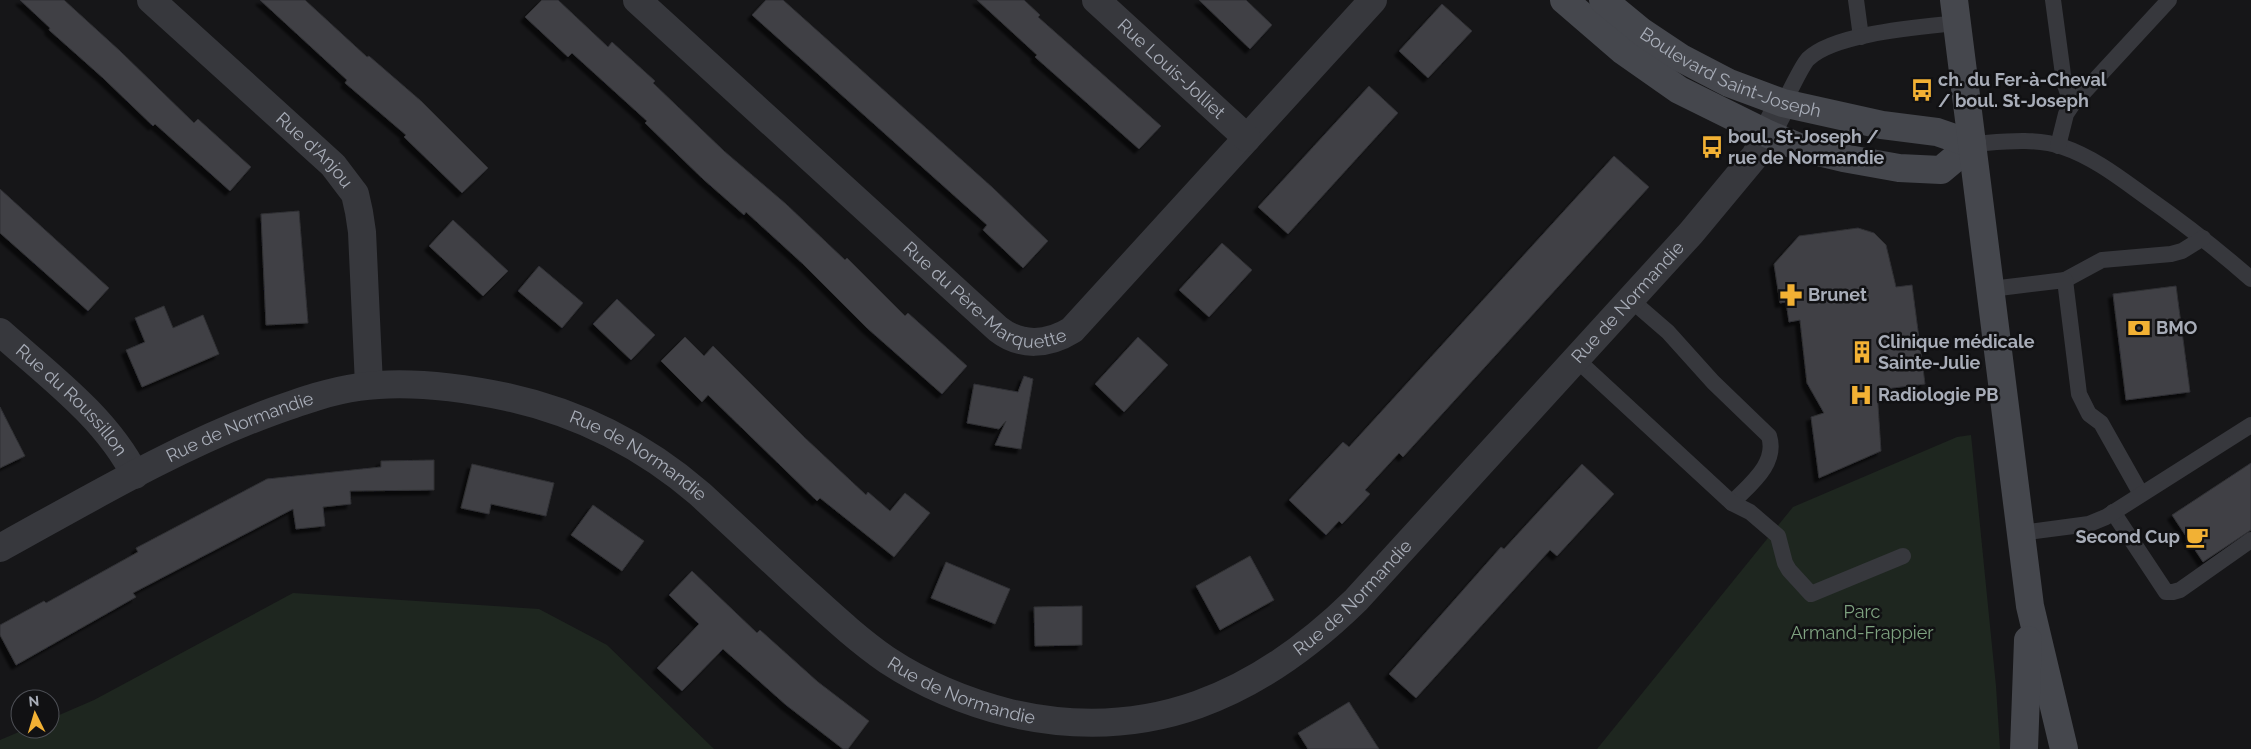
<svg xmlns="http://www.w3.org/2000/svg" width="2251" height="749" font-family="Raleway,sans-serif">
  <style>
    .green { fill: #1e261f }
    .building { fill: #404145; stroke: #303034; filter: url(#shadow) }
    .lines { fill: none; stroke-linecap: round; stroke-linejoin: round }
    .lane { stroke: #37383d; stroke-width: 16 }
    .street { stroke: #37383d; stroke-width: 28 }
    .secondary { stroke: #45474d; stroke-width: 28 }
    .labels { text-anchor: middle; stroke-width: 5; stroke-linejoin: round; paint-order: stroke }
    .street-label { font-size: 18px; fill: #a8adb8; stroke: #111113 }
    .poi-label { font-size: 18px; font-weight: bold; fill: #a8adb8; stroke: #111113; text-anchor: start }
    .park-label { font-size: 18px; fill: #7fa381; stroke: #111113 }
  </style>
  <defs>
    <filter id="shadow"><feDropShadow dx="-4.5" dy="4.5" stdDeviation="1" flood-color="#0009"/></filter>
  </defs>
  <rect width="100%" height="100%" fill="#161618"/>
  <g class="green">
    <polygon points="1971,435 1996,686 2000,749 1597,749 1793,507 1957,437"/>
    <polygon points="293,593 539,609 607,645 714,749 0,749 0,740 26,729 50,729 50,719 94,700"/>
  </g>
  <g class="building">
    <polygon points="20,0 64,0 120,51 194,123 198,119 251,167 230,191 155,124 153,126 103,78 49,30 50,28"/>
    <polygon points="260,0 305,0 367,57 369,56 421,101 488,168 462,193 404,137 406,135 345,83 347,80"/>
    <polygon points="542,0 558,0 608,47 612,42 655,81 653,83 724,151 786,204 845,260 847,258 905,316 908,313 967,366 942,394 867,328 803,264 746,212 744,215 703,179 645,123 647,121 572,53 568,57 525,17"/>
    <polygon points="766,0 783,0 993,188 1048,241 1023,268 983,230 987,225 752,15"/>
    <polygon points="977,0 1024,0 1040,15 1038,17 1161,126 1139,149 1035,57 1037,55"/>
    <polygon points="1199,0 1246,0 1272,25 1250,49"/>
    <polygon points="1442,4 1472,31 1428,78 1399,51"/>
    <polygon points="1369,86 1398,113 1288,234 1258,207"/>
    <polygon points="1614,156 1649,187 1403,457 1399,453 1365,490 1370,494 1360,505 1342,524 1339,521 1326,535 1289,500 1343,442 1349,447"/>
    <polygon points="0,189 109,288 88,311 0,233"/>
    <polygon points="299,211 308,323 266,325 261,214"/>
    <polygon points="453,220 508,271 483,296 429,246"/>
    <polygon points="1858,228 1874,233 1886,245 1896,287 1912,285 1925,384 1877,390 1881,451 1819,478 1811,417 1824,413 1807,383 1800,320 1789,322 1786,302 1780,303 1774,264 1799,236"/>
    <polygon points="1222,243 1252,270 1209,317 1179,290"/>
    <polygon points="539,266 583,303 562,328 518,291"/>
    <polygon points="2176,286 2190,392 2126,400 2113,294"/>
    <polygon points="617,299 655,335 631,360 593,324"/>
    <polygon points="164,306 173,328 203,315 219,354 142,387 126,350 145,342 135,318"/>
    <polygon points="685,337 704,356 713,346 804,437 866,495 868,492 890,511 905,493 930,513 894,557 820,498 817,501 708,395 702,402 661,361"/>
    <polygon points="1138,337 1168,365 1124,412 1095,384"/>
    <polygon points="1024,376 1033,379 1021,449 995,445 1006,421 999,429 967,423 974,384 1018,392"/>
    <polygon points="0,407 25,456 0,468"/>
    <polygon points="434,460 434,490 350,491 351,504 323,507 325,526 296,529 293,509 133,593 136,597 16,665 0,635 0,625 44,601 46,603 138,552 136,548 267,479 381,467 381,461"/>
    <polygon points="2251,463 2251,530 2203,562 2172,515"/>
    <polygon points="472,464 554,483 546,516 491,504 489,514 461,508"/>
    <polygon points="1582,464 1614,494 1557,556 1550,550 1416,698 1389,674 1501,547 1504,549"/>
    <polygon points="593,505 644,541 622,571 571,535"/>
    <polygon points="1250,556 1274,600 1220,630 1196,586"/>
    <polygon points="946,562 1010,589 995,624 931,598"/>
    <polygon points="692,571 757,633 760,630 818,682 869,721 848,749 843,749 786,705 723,649 682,691 657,668 699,624 669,595"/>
    <polygon points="1082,606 1082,645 1035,646 1034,607"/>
    <polygon points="1349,702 1379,749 1308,749 1298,733"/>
  </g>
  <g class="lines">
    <g class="lane">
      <polyline points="1856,0 1861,37"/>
      <polyline points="2053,0 2064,82 2072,105"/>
      <path d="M 1783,103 C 1791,91 1800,68 1808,59 C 1834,33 1921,27 1957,23"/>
      <path d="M 1972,144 C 2001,142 2035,137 2063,147 C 2093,157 2120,178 2145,196 C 2182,222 2217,249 2251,279"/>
      <polyline points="2058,146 2066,114 2072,105 2169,0"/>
      <polyline points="2065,280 2102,260 2171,254 2182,251 2203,238"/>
      <polyline points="1991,289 2065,280 2079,394 2089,414 2101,423 2141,494"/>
      <path d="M 1631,300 L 1668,332 L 1713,382 L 1769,436 C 1778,464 1749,485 1732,503"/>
      <polyline points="1576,359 1732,503 1750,512 1778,536 1785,563 1789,570 1811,594 1903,556"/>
      <polyline points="2113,512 2166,592 2173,592 2180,590 2251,540"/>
      <polyline points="2021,533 2089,524 2106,517 2251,425"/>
    </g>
    <g class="street">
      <path id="s1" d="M 151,0 L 333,165 L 355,194 L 359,212 L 362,232 L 369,385"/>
      <path id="s2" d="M 637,0 L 998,329 C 1021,347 1048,345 1072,330 L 1373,0"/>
      <path id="s3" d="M 1096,0 L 1247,138"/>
      <path id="s4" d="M 0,332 C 47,374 107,418 135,475"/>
      <path id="s5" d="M 0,548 C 89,499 178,446 274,411 C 302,401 330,391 359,387 C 407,380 459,387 507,397 C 580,413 643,445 700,494 C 732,524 764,553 796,583 C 826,610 854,637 887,660 C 925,685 966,702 1010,713 C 1148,745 1258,696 1356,600 L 1691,233 L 1755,156 L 1783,103"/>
    </g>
    <g class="secondary">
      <polyline points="1564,0 1622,50 1679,90 1768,134 1801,148 1843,158 1899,168 1941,170 1972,144"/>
      <path id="s6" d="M 1603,0 L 1642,32 L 1681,58 L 1729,83 L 1783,103 L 1882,125 L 1937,132 L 1972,144"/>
      <polyline points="1954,0 2030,606 2064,749"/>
      <polyline points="2024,749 2028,640"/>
    </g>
  </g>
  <defs>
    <symbol id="bus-bare" viewBox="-9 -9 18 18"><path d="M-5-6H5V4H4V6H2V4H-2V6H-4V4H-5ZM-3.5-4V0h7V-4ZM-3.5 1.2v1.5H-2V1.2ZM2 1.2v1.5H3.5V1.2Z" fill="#f2b134" stroke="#111113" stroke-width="2.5" paint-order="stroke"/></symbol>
    <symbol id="pharmacy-bare" viewBox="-9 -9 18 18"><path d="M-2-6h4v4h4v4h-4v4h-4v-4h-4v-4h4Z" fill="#f2b134" stroke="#111113" stroke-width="2.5" paint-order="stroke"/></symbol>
    <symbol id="bank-bare" viewBox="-9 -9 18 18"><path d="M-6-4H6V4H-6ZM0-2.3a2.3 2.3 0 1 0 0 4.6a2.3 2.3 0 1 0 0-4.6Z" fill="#f2b134" stroke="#111113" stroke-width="2.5" paint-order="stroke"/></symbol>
    <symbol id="building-bare" viewBox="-9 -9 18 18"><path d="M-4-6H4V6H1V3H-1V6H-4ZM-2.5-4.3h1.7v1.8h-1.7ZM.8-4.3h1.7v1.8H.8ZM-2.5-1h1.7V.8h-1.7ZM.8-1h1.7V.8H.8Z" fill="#f2b134" stroke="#111113" stroke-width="2.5" paint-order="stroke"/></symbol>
    <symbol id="hospital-bare" viewBox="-9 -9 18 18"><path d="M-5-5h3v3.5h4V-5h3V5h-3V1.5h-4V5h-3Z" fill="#f2b134" stroke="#111113" stroke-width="2.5" paint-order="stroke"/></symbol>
    <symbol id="cafe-bare" viewBox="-9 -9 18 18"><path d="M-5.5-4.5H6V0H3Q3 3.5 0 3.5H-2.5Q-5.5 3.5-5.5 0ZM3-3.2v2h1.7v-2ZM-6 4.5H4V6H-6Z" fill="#f2b134" stroke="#111113" stroke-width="2.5" paint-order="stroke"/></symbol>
  </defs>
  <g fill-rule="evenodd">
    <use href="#bus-bare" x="1906" y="74" width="32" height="32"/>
    <use href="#bus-bare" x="1696" y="131" width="32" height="32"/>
    <use href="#pharmacy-bare" x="1775" y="279" width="32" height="32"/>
    <use href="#bank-bare" x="2123" y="312" width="32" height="32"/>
    <use href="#building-bare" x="1846" y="336" width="32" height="32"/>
    <use href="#hospital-bare" x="1845" y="379" width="32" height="32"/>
    <use href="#cafe-bare" x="2181" y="521" width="32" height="32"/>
  </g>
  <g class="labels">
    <g class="street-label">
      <text dy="6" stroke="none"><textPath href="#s3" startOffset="102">Rue Louis-Jolliet</textPath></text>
      <text dy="6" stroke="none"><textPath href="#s6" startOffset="149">Boulevard Saint-Joseph</textPath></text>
      <text dy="6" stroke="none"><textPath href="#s1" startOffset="222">Rue d'Anjou</textPath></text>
      <text dy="6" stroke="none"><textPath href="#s2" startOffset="462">Rue du Père-Marquette</textPath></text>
      <text dy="6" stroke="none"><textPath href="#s5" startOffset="1932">Rue de Normandie</textPath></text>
      <text dy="6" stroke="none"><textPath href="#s4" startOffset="99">Rue du Roussillon</textPath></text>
      <text dy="6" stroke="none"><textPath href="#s5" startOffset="269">Rue de Normandie</textPath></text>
      <text dy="6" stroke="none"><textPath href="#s5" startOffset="689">Rue de Normandie</textPath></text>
      <text dy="6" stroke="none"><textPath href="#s5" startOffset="1528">Rue de Normandie</textPath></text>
      <text dy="6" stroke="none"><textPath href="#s5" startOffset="1094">Rue de Normandie</textPath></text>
    </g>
    <g class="poi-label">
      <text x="1938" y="86">ch. du Fer-à-Cheval<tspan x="1938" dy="21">/ boul. St-Joseph</tspan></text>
      <text x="1728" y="143">boul. St-Joseph /<tspan x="1728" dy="21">rue de Normandie</tspan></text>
      <text x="1808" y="301">Brunet</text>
      <text x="2156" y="334">BMO</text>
      <text x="1878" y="348">Clinique médicale<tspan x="1878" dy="21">Sainte-Julie</tspan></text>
      <text x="1878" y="401">Radiologie PB</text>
      <text x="2180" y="543" text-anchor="end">Second Cup</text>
    </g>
    <g class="park-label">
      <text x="1862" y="618">Parc<tspan x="1862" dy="21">Armand-Frappier</tspan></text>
    </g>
  </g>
  <g transform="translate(35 714) rotate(355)"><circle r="24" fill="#111113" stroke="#4d4f55"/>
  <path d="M0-4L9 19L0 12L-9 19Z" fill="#f2b134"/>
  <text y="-8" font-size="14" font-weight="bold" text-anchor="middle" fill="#a8adb8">N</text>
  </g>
</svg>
